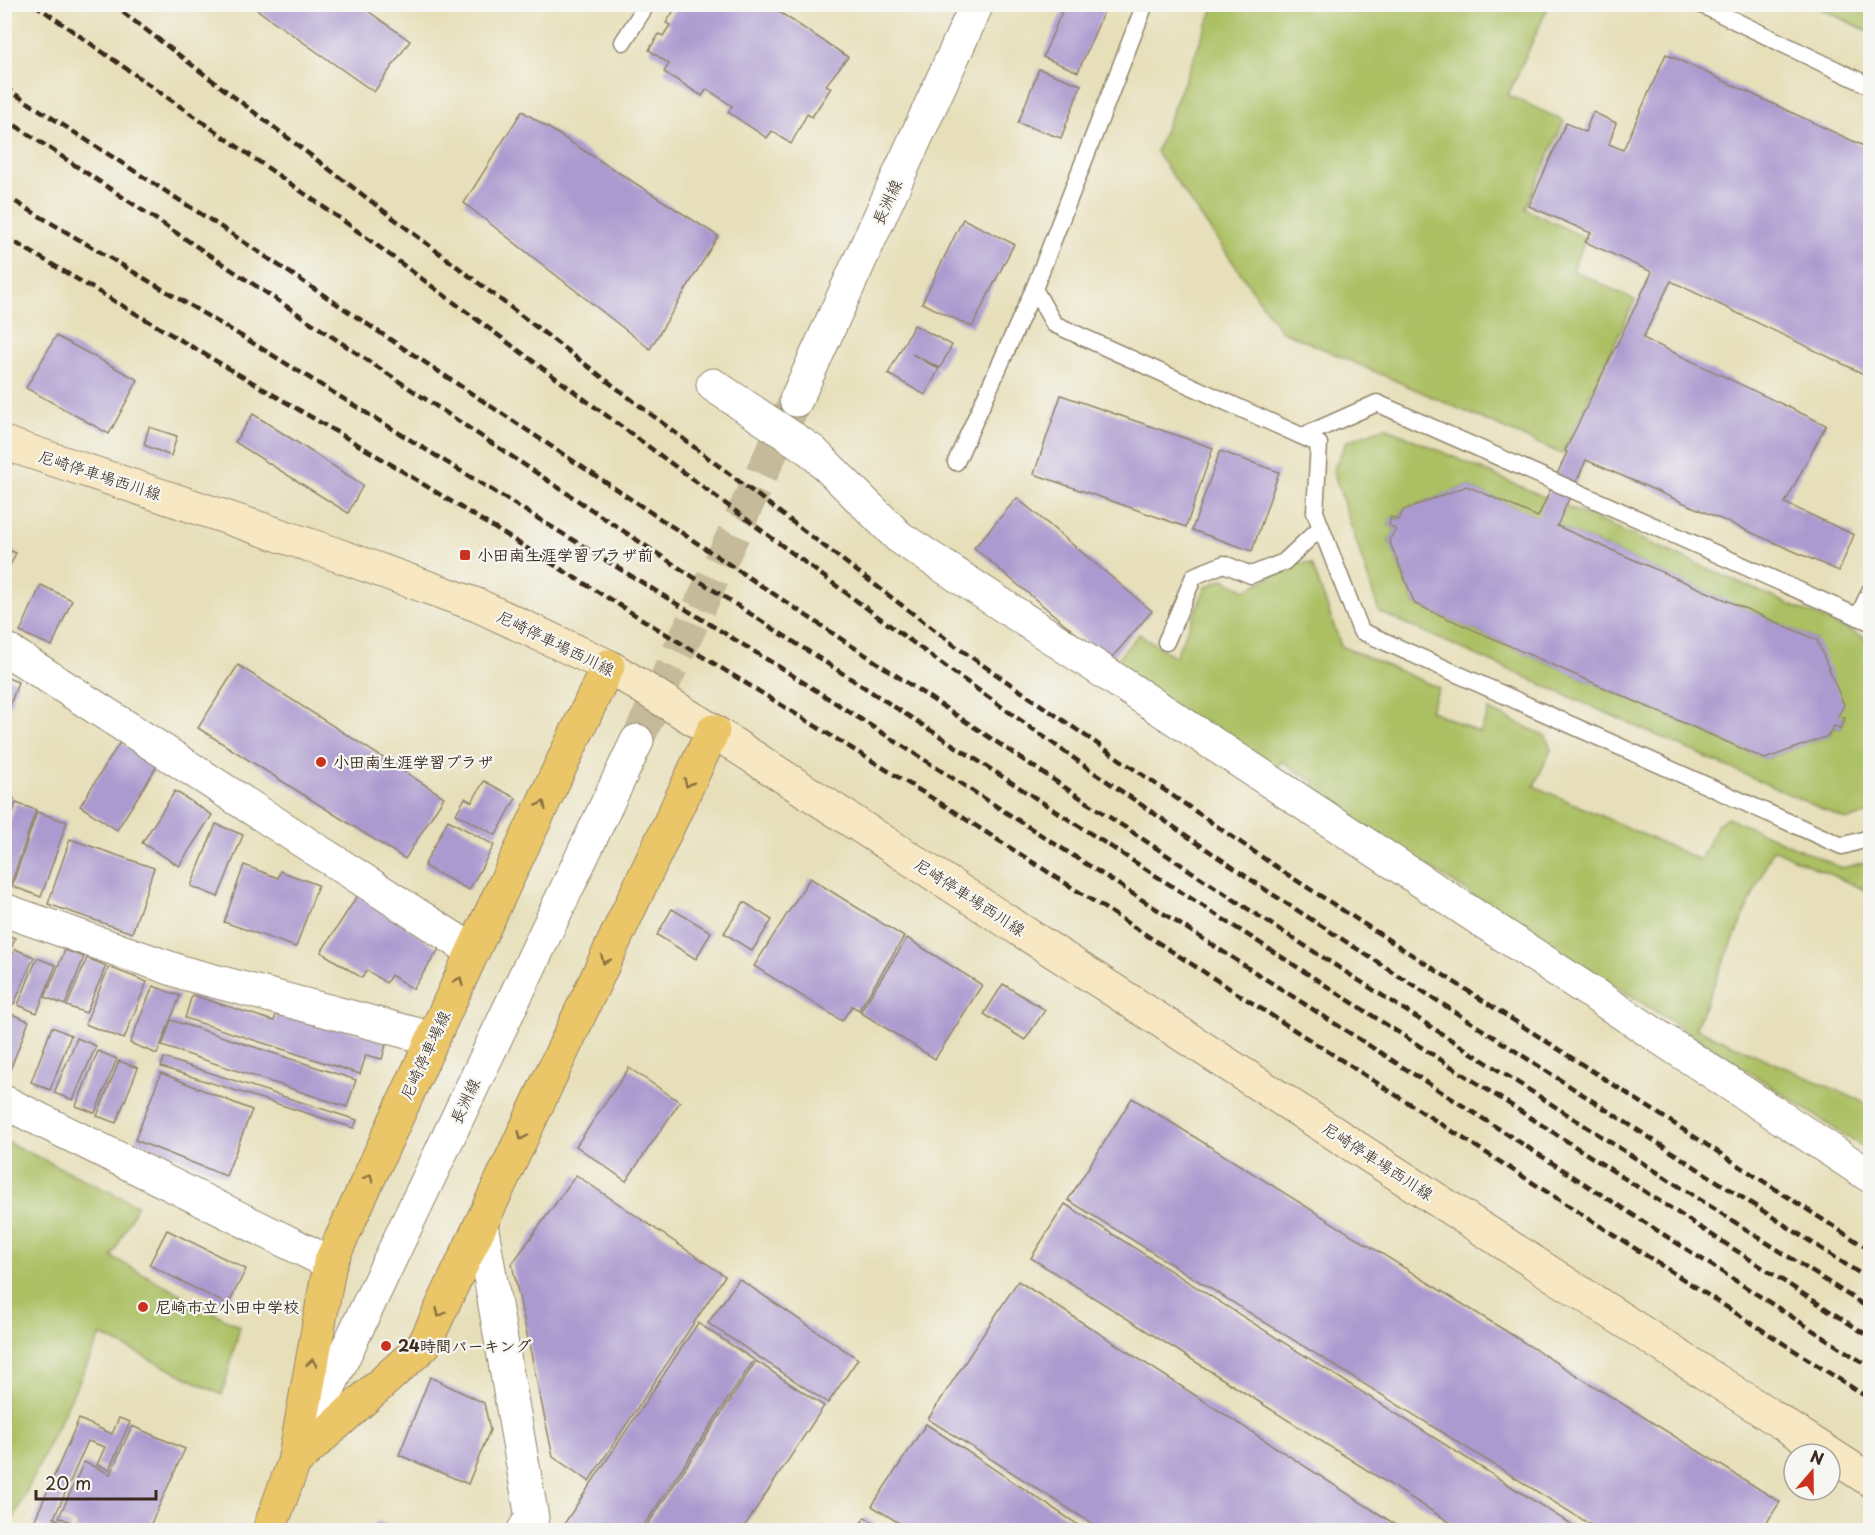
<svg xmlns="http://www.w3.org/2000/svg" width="1875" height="1535" font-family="'Playpen Sans','Klee One',sans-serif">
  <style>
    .green { fill: #acc064; stroke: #747541; stroke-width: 1.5; fill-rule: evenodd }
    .building { fill: #ab9acf }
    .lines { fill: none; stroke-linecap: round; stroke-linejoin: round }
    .tertiary-tunnel { stroke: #c5bb9a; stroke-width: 33; stroke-dasharray: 33 16; stroke-linecap: butt }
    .service-casing { stroke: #91846c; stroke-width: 19 }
    .minor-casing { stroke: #91846c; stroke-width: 35 }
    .tertiary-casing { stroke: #91846c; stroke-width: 35 }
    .secondary-casing { stroke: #91846c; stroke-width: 35 }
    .primary-casing { stroke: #91846c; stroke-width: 35 }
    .service { stroke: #fff; stroke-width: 16 }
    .minor { stroke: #fff; stroke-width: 33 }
    .tertiary { stroke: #fff; stroke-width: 33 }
    .secondary { stroke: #f7e8c3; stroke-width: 33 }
    .primary { stroke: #ebc669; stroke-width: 33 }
    .rail { stroke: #3b2a1e; stroke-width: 4.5; stroke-dasharray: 9 4.5; stroke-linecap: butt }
    .oneway { stroke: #8a7040 }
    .poi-dot { fill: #c8321e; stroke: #f6f6f2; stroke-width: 2 }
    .labels { text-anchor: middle; stroke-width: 4.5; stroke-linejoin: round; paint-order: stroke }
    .street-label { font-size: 16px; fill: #3b2a1e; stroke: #f6f6f2 }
    .poi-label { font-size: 16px; font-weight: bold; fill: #3b2a1e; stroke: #f6f6f2; text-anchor: start }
  </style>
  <rect width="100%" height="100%" fill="#f6f6f2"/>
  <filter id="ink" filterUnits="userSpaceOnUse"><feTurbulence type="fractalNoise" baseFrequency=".0167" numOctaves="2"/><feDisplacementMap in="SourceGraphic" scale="12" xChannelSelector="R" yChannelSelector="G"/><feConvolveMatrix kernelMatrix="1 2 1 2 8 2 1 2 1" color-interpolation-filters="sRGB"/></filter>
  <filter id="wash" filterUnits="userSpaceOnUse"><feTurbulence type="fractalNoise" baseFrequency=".008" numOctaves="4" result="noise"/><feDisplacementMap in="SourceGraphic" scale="24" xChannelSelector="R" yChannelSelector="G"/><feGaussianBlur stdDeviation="1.35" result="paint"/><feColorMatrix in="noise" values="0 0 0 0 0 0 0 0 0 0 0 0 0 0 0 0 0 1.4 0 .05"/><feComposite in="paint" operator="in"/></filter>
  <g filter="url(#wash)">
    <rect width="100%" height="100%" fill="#e7dfb9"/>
    <g class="green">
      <polygon points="1215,4 1549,5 1508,95 1564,121 1525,209 1586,238 1572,270 1635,300 1562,454 1280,330 1156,152"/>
      <polygon points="1813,5 1870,5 1870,32"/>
      <path d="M 1385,427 L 1864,637 L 1870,654 L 1870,813 L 1847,820 L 1379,612 L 1333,470 L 1347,441 ZM 1467,486 L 1816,640 L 1838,716 L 1845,719 L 1840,728 L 1834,726 L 1828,736 L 1765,759 L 1415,604 L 1389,540 L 1396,530 L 1389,525 L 1392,517 L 1399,520 L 1403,510 Z"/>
      <polygon points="1298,562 1312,564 1341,646 1439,688 1430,710 1480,733 1489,710 1546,736 1551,750 1534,786 1700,860 1717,825 1727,817 1842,868 1870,861 1870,892 1773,849 1695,1028 1870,1105 1870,1152 1721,1053 1311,792 1316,783 1281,761 1274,772 1110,667 1139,634 1175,657 1206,587 1223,579 1246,590"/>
      <polygon points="5,1141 137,1205 112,1257 240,1327 222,1395 101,1335 8,1530 4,1530"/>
    </g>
    <g id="blocks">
      <g class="building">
        <polygon points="249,4 358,4 410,41 374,92"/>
        <polygon points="678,4 767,4 848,57 826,85 831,88 812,117 807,114 791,144 772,131 767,138 728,112 732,106 707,89 702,96 664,72 669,64 649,50 659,34 663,36 670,25 666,23"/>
        <polygon points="1065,4 1107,4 1078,72 1043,57"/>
        <polygon points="1666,54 1870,149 1870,377 1671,281 1643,338 1826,425 1785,503 1854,535 1839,571 1586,460 1557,526 1817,640 1844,705 1838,716 1845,718 1840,728 1834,726 1828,736 1765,759 1415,604 1389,540 1396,530 1389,525 1391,517 1399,520 1403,510 1467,486 1538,517 1567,452 1565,451 1652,272 1585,242 1591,233 1529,206 1566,123 1585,132 1593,112 1616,123 1609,144 1623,150"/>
        <polygon points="1039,69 1081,85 1061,138 1018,123"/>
        <polygon points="522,111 718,236 650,349 464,203"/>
        <polygon points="963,219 1014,244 972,327 922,303"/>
        <polygon points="914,325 952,345 940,368 912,354 939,369 925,395 888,374"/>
        <polygon points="56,336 138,380 109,434 26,388"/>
        <polygon points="1061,395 1213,448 1186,527 1034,474"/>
        <polygon points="253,414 363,485 348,513 235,442"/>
        <polygon points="149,427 177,436 171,456 144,445"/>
        <polygon points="1220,451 1279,472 1252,551 1192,530"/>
        <polygon points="1017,498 1152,611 1109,661 974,548"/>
        <polygon points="4,548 16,553 4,578"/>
        <polygon points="41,585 72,600 52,646 20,632"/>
        <polygon points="238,665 444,797 405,859 198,728"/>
        <polygon points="5,677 18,682 5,720"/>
        <polygon points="120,742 157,766 117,830 80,806"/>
        <polygon points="484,781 516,798 496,835 456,814 465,798 472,802"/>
        <polygon points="175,791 212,815 179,866 142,843"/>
        <polygon points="4,795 14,798 5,824 4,824"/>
        <polygon points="16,803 36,810 11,884 4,882 4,836"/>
        <polygon points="37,812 67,822 41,897 12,886"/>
        <polygon points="448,820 494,845 469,890 424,866"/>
        <polygon points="216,824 243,835 218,897 191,886"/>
        <polygon points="70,839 154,868 132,933 48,904"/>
        <polygon points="244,865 278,878 280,871 318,885 296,947 224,922"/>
        <polygon points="810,878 904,937 859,1010 852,1006 842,1021 754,966"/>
        <polygon points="358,895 439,949 413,989 391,975 386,983 367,970 362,978 321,952"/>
        <polygon points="744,902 772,920 752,951 724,933"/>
        <polygon points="672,909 711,932 696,959 657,935"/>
        <polygon points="4,934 15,938 5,965 4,965"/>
        <polygon points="907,938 982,985 935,1059 860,1012"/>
        <polygon points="15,949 34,957 14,1004 4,1000 4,974"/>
        <polygon points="65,950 84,957 65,1005 45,997"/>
        <polygon points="37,958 56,965 37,1013 18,1005"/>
        <polygon points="87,958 106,966 86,1013 67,1006"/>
        <polygon points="109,967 147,982 124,1039 85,1024"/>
        <polygon points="1003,984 1045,1010 1025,1040 984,1014"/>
        <polygon points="153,986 180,996 157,1054 130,1043"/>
        <polygon points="192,995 274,1021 277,1011 387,1041 382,1059 366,1055 360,1074 185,1018"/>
        <polygon points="11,1014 29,1021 8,1075 4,1074 4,1028"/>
        <polygon points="171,1020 356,1080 347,1107 162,1046"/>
        <polygon points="52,1027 71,1035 50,1090 31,1082"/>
        <polygon points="77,1038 96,1046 73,1100 54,1093"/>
        <polygon points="98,1051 117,1059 95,1113 76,1106"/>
        <polygon points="164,1058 357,1120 354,1128 161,1067"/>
        <polygon points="119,1061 138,1068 116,1123 97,1116"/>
        <polygon points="629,1068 680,1102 626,1181 576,1146"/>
        <polygon points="161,1073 252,1110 226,1176 135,1140"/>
        <polygon points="1132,1098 1780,1502 1762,1530 1599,1530 1068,1200"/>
        <polygon points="576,1175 725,1276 589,1481 553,1457 512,1264"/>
        <polygon points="1065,1204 1580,1530 1462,1530 1031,1258"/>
        <polygon points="167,1230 246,1269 228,1305 149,1265"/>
        <polygon points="739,1279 858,1359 828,1403 708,1323"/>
        <polygon points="1018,1281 1404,1530 1102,1530 928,1419"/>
        <polygon points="698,1323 754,1360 641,1530 560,1530"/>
        <polygon points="756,1361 824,1406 742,1530 644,1530"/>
        <polygon points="430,1377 484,1403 490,1430 468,1484 399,1455"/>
        <polygon points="119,1418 130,1422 109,1470 97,1465 105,1447 88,1441 54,1518 72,1526 70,1530 49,1530 33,1524 79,1419 112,1434"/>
        <polygon points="926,1424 1086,1530 910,1530 872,1506"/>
        <polygon points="132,1426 185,1449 148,1530 75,1530 77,1525 59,1517 84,1462 110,1474"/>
        <polygon points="865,1517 885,1530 856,1530"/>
        <polygon points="377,1521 400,1530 373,1530"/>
      </g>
    </g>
  </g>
  <g filter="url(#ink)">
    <use href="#blocks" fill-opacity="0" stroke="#91846c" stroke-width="1.5"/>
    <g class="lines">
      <polyline class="tertiary-tunnel" points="637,741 796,400"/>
      <defs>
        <g id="service">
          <polyline points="1145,4 1034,289 1054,324 1319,444 1315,512 1361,631 1842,846 1870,838"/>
          <polyline points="1700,4 1870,86"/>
          <polyline points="623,42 647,4"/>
          <polyline points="1303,436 1377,403 1870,622"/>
          <polyline points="956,462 1034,289"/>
          <polyline points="1858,617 1870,591"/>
          <polyline points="1166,642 1194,576 1224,564 1251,575 1284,562 1321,527"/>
        </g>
        <g id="minor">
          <polyline points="713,385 812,451 899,537 1870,1176"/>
          <polyline points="4,648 473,951"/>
          <polyline points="4,910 184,973 415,1034 430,1043"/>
          <polyline points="4,1102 330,1263"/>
          <polyline points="481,1224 532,1518 524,1530"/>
        </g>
        <g id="tertiary">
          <polyline points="796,400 977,4"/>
          <polyline points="301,1446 637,741"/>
        </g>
        <polyline id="secondary" points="4,443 318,548 477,605 608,666 713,731 1870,1480"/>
        <g id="primary">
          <polyline points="294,1462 424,1345 713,731"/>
          <polyline points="269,1530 294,1462 330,1263 473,951 608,666"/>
        </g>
      </defs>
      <use href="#service" class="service-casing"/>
      <use href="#minor" class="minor-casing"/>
      <use href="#tertiary" class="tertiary-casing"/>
      <use href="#secondary" class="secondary-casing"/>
      <use href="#primary" class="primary-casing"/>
      <use href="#service" class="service"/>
      <use href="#minor" class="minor"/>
      <use href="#tertiary" class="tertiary"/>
      <use href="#secondary" class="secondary"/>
      <use href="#primary" class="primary"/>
      <g class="rail">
        <polyline points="34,4 352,227 946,667 1089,769 1269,892 1870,1280"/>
        <polyline points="112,4 958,648 1285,873 1870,1250"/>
        <polyline points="4,87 218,225 1257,915 1870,1309"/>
        <polyline points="4,118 667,560 1870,1337"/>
        <polyline points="4,195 243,337 781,668 1870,1367"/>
        <polyline points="4,236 384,460 945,806 1870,1399"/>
      </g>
    </g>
    <defs><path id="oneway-chevron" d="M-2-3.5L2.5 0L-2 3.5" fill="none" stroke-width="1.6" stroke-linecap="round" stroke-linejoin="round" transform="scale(1.5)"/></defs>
    <g class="oneway">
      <use href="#oneway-chevron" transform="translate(688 783) rotate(115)"/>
      <use href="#oneway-chevron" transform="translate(542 805) rotate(-65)"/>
      <use href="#oneway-chevron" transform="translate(605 960) rotate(115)"/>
      <use href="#oneway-chevron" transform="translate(459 981) rotate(-65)"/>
      <use href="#oneway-chevron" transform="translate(522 1136) rotate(115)"/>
      <use href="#oneway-chevron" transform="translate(369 1178) rotate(-65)"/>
      <use href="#oneway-chevron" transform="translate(440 1313) rotate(115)"/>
      <use href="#oneway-chevron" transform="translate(312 1363) rotate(-80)"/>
    </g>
  </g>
  <g class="poi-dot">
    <rect x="459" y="549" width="12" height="12" rx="3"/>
    <circle cx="321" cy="762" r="6"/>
    <circle cx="143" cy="1307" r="6"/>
    <circle cx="386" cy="1346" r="6"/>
  </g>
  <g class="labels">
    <g class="street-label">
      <text transform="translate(887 202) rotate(-65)" y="6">長洲線</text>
      <text transform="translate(100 475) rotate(18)" y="6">尼崎停車場西川線</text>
      <text transform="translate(556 643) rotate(26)" y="6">尼崎停車場西川線</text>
      <text transform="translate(970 897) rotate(33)" y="6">尼崎停車場西川線</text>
      <text transform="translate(425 1055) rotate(-65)" y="6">尼崎停車場線</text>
      <text transform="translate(465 1101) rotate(-65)" y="6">長洲線</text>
      <text transform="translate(1378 1161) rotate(33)" y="6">尼崎停車場西川線</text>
    </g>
    <g class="poi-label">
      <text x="477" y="561">小田南生涯学習プラザ前</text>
      <text x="333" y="768">小田南生涯学習プラザ</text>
      <text x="155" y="1313">尼崎市立小田中学校</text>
      <text x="398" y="1352">24時間パーキング</text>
    </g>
  </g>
  <rect width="1875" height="1535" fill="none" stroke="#f6f6f2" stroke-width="24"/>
  <g transform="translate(1812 1472) rotate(20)"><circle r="28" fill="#f6f6f2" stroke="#aba49d" stroke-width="1.5"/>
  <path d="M0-4.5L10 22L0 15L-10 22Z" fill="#c8321e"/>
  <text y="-9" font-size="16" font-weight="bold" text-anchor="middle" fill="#3b2a1e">N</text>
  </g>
  <path d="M36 1490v9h120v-9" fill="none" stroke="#3b2a1e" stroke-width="3"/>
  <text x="45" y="1490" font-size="18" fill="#3b2a1e" stroke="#f6f6f2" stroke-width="4.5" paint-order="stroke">20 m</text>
</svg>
